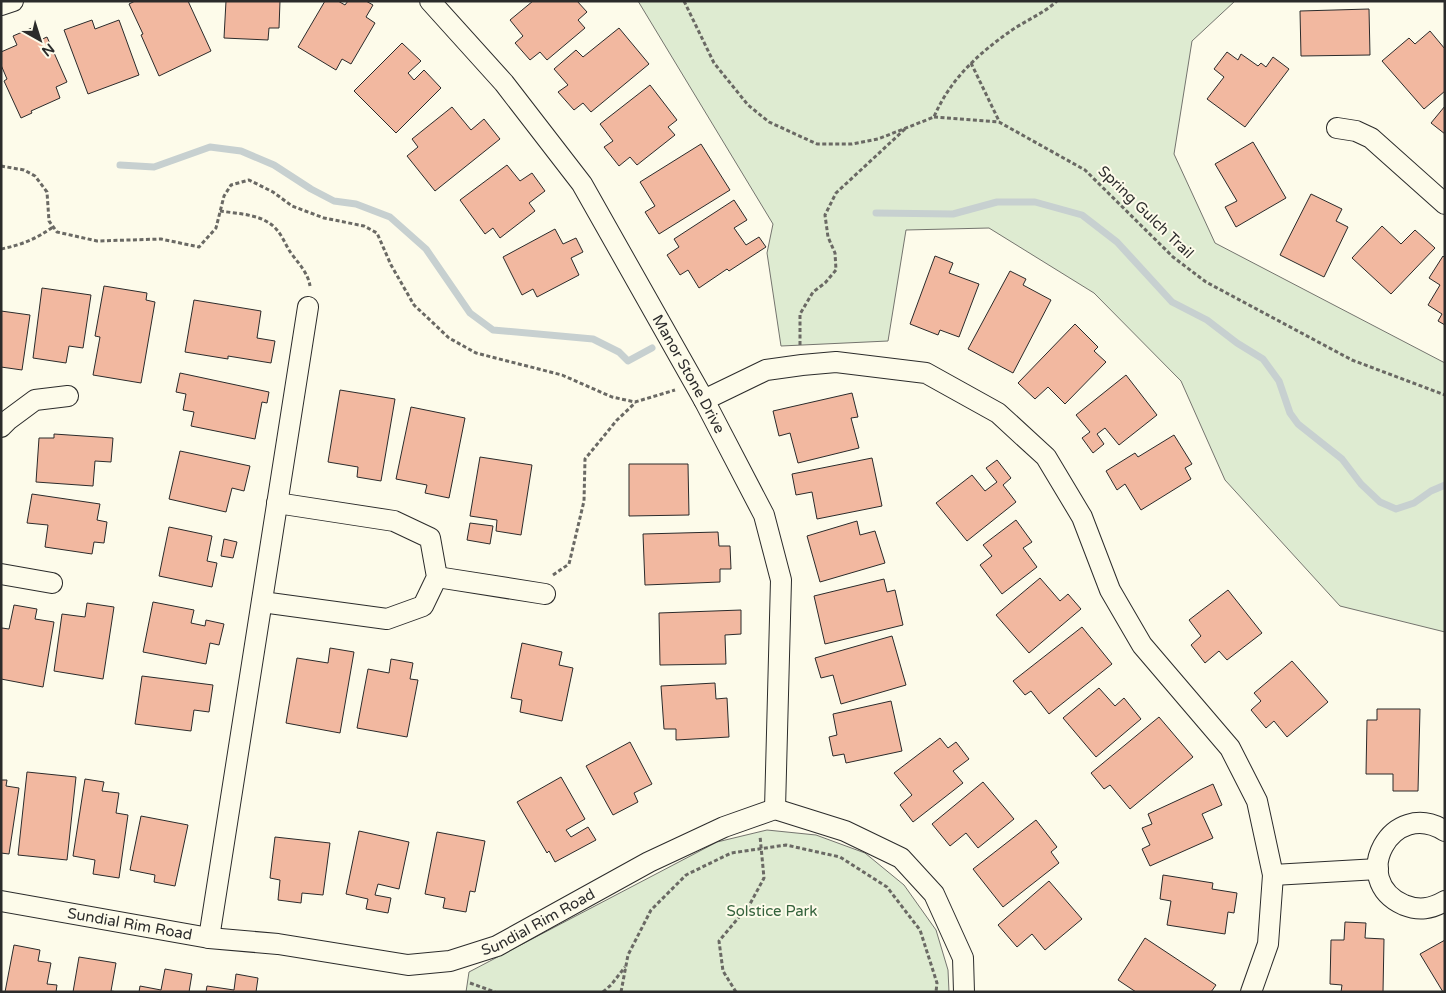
<svg xmlns="http://www.w3.org/2000/svg" width="1446" height="993" font-family="'Varela Round',sans-serif">
  <style>
    .green { fill: #deebd1; stroke: #74746e }
    .lines { fill: none; stroke-linecap: round; stroke-linejoin: round }
    .stream { stroke: #c7d0d0; stroke-width: 7 }
    .building { fill: #f2b8a0; stroke: #2b2b2b }
    .street-casing { stroke: #2b2b2b; stroke-width: 22 }
    .path { stroke: #6a6964; stroke-width: 3; stroke-dasharray: 4 2.5; stroke-linecap: butt }
    .street { stroke: #fdfbea; stroke-width: 20 }
    .labels { text-anchor: middle; stroke-width: 4; stroke-linejoin: round; paint-order: stroke }
    .street-label { font-size: 15px; fill: #2b2b2b; stroke: #fdfbea }
    .park-label { font-size: 15px; fill: #34623c; stroke: #fdfbea }
  </style>
  <rect width="100%" height="100%" fill="#fdfbea"/>
  <g class="green">
    <polygon points="638,1 1235,1 1192,41 1174,154 1215,243 1445,363 1445,632 1340,606 1225,480 1181,381 1094,293 989,228 906,230 888,341 781,346 767,253 773,224"/>
    <polygon points="767,830 816,835 865,853 904,885 936,930 948,970 949,992 466,992 469,972 717,842"/>
  </g>
  <g class="lines">
    <g class="stream">
      <polyline points="120,165 154,167 210,147 241,151 274,165 311,189 334,201 356,204 390,217 426,249 470,313 493,330 593,339 619,352 628,361 652,348"/>
      <polyline points="876,213 953,214 997,202 1035,202 1082,215 1117,242 1172,302 1207,320 1237,343 1263,359 1279,381 1290,413 1298,424 1342,459 1361,484 1380,502 1396,509 1414,503 1431,491 1445,485"/>
    </g>
  </g>
  <g class="building">
    <polygon points="135,1 188,1 211,51 159,76 141,35 143,34 129,4"/>
    <polygon points="226,1 280,1 279,28 269,28 268,40 224,38"/>
    <polygon points="325,1 338,1 345,5 348,1 366,1 373,5 366,17 375,23 351,64 342,59 336,70 298,47"/>
    <polygon points="533,1 577,1 587,12 578,20 585,28 547,60 540,52 530,60 515,43 523,36 510,20"/>
    <polygon points="1369,9 1370,55 1301,56 1300,11"/>
    <polygon points="92,20 95,29 119,20 139,75 88,94 64,30"/>
    <polygon points="34,27 40,40 47,37 67,82 56,87 60,98 31,111 32,113 21,118 4,81 7,79 1,65 1,52 17,45 13,36"/>
    <polygon points="619,28 649,64 591,112 583,103 574,110 558,92 568,85 554,69 576,50 583,57"/>
    <polygon points="1430,31 1445,49 1445,91 1424,109 1382,61 1409,38 1415,44"/>
    <polygon points="402,43 421,61 408,73 414,80 424,70 441,88 396,133 354,91"/>
    <polygon points="1227,52 1238,60 1241,54 1258,66 1261,63 1266,67 1273,57 1289,69 1245,127 1207,99 1224,77 1214,69"/>
    <polygon points="650,85 677,120 668,127 675,135 637,165 630,157 619,166 604,147 613,141 600,124"/>
    <polygon points="1445,106 1445,134 1431,123"/>
    <polygon points="452,107 471,130 484,119 500,139 435,191 407,156 418,147 412,139"/>
    <polygon points="1253,142 1286,198 1236,227 1225,207 1237,201 1215,164"/>
    <polygon points="701,144 730,190 659,234 645,212 655,206 640,182"/>
    <polygon points="507,165 520,181 532,173 545,191 529,203 535,211 500,238 493,228 485,234 460,200"/>
    <polygon points="1311,194 1342,209 1336,221 1348,227 1324,277 1280,255"/>
    <polygon points="734,200 747,220 734,228 746,245 759,237 766,247 729,271 727,269 699,288 688,270 680,275 667,255 679,247 674,239"/>
    <polygon points="1382,226 1401,244 1415,230 1435,248 1391,294 1352,258"/>
    <polygon points="555,229 563,244 576,238 583,252 571,258 579,275 537,297 533,289 522,295 503,257"/>
    <polygon points="935,256 953,263 949,273 979,284 959,337 940,330 938,335 910,324"/>
    <polygon points="1443,256 1445,258 1445,325 1438,321 1442,314 1428,305 1440,285 1429,278"/>
    <polygon points="1010,271 1026,279 1023,285 1051,300 1013,373 968,349"/>
    <polygon points="104,286 147,293 146,300 155,302 141,383 93,375 100,337 95,336"/>
    <polygon points="42,288 91,295 83,348 69,346 66,363 33,358"/>
    <polygon points="194,300 261,311 257,338 275,341 271,363 228,356 228,359 185,352"/>
    <polygon points="1,311 30,315 22,370 1,367"/>
    <polygon points="1075,324 1098,347 1094,351 1106,362 1065,404 1048,387 1035,399 1018,383"/>
    <polygon points="180,373 269,392 267,403 262,402 255,439 191,426 194,412 183,410 186,394 176,392"/>
    <polygon points="1126,375 1157,415 1119,445 1105,428 1097,434 1104,444 1093,453 1082,438 1090,432 1076,415"/>
    <polygon points="340,390 395,399 381,481 357,477 358,467 328,462"/>
    <polygon points="852,393 858,417 851,418 859,448 798,463 790,433 779,436 773,411"/>
    <polygon points="411,407 465,418 449,498 425,493 427,485 396,479"/>
    <polygon points="54,434 113,438 111,462 95,461 93,486 36,482 39,438 54,438"/>
    <polygon points="1174,435 1192,464 1185,468 1191,479 1141,510 1125,484 1117,490 1106,471 1135,453 1138,457"/>
    <polygon points="180,451 250,466 244,491 232,488 226,512 169,499"/>
    <polygon points="480,457 532,465 521,535 496,531 497,520 470,516"/>
    <polygon points="872,458 882,506 817,519 812,492 796,495 792,474"/>
    <polygon points="997,460 1011,478 1003,485 1016,502 967,541 936,503 972,475 985,491 997,482 986,468"/>
    <polygon points="629,464 688,464 689,515 629,516"/>
    <polygon points="32,494 100,504 97,520 107,522 104,543 94,542 92,554 45,547 48,525 27,523"/>
    <polygon points="1016,520 1032,542 1023,548 1037,567 1002,594 980,565 992,556 983,545"/>
    <polygon points="857,521 860,535 875,531 885,563 820,582 807,536"/>
    <polygon points="470,523 493,526 490,544 467,540"/>
    <polygon points="169,527 212,536 207,561 217,563 212,587 159,576"/>
    <polygon points="718,532 719,546 730,546 731,569 720,569 720,582 645,585 643,534"/>
    <polygon points="224,539 237,542 233,558 221,556"/>
    <polygon points="1040,578 1060,601 1068,594 1081,609 1029,653 996,615"/>
    <polygon points="884,579 887,592 895,590 903,625 825,644 814,596"/>
    <polygon points="1228,590 1262,633 1227,660 1219,651 1205,663 1191,645 1201,636 1189,620"/>
    <polygon points="153,602 194,610 191,623 205,626 206,620 224,624 219,645 210,643 206,664 143,652"/>
    <polygon points="87,603 114,607 103,679 54,671 62,614 85,617"/>
    <polygon points="14,605 37,609 35,619 54,622 43,687 1,679 1,630 2,628 9,629"/>
    <polygon points="741,610 741,634 725,635 726,664 660,665 659,613"/>
    <polygon points="1082,627 1112,664 1049,714 1031,691 1025,695 1013,681"/>
    <polygon points="892,636 906,685 841,704 833,675 821,678 815,658"/>
    <polygon points="522,643 562,652 559,665 573,668 562,721 520,712 522,700 511,698"/>
    <polygon points="330,648 354,652 340,733 286,723 297,658 328,663"/>
    <polygon points="391,659 413,663 410,679 418,680 407,737 357,728 368,669 389,673"/>
    <polygon points="1292,661 1328,702 1287,737 1274,721 1266,728 1251,710 1261,701 1254,693"/>
    <polygon points="142,676 213,685 209,712 194,710 191,731 135,724"/>
    <polygon points="715,683 716,699 727,698 729,737 676,740 676,729 664,729 661,686"/>
    <polygon points="1099,688 1115,706 1124,698 1141,719 1096,757 1063,718"/>
    <polygon points="891,701 902,751 846,763 844,754 833,756 829,737 837,735 833,714"/>
    <polygon points="1377,709 1420,709 1418,791 1393,791 1393,774 1366,774 1367,720 1377,720"/>
    <polygon points="1159,717 1193,757 1130,809 1110,785 1104,789 1091,773"/>
    <polygon points="940,738 948,748 956,742 969,759 953,771 963,783 913,822 900,805 912,795 894,773"/>
    <polygon points="630,742 652,784 634,793 638,802 613,815 586,766"/>
    <polygon points="27,772 76,777 67,860 18,855"/>
    <polygon points="561,777 585,819 566,830 571,837 588,827 596,840 555,862 549,851 547,853 517,802"/>
    <polygon points="85,779 104,782 102,791 119,793 116,813 128,815 119,878 93,874 95,860 73,856"/>
    <polygon points="1,780 7,780 6,786 19,788 9,854 1,853"/>
    <polygon points="983,782 1014,819 978,848 966,833 950,846 932,824"/>
    <polygon points="1213,784 1222,805 1202,814 1213,838 1150,866 1142,849 1150,845 1142,828 1152,824 1148,814"/>
    <polygon points="141,816 188,825 175,886 154,882 155,875 130,870"/>
    <polygon points="1036,820 1057,847 1051,852 1059,863 1003,907 973,869"/>
    <polygon points="359,831 409,842 399,889 378,884 375,895 391,898 388,913 366,909 368,899 346,894"/>
    <polygon points="437,832 485,841 475,892 470,891 466,912 443,908 445,898 425,894"/>
    <polygon points="275,837 330,843 323,895 302,893 301,903 278,900 280,880 270,878"/>
    <polygon points="1163,875 1213,883 1212,889 1237,893 1234,913 1228,912 1225,934 1167,925 1171,901 1160,899"/>
    <polygon points="1049,881 1082,919 1045,950 1032,934 1017,947 998,925"/>
    <polygon points="1345,922 1366,923 1365,938 1384,939 1383,992 1341,992 1342,985 1330,984 1331,940 1344,940"/>
    <polygon points="1145,938 1216,985 1211,992 1136,992 1118,980"/>
    <polygon points="1445,940 1445,992 1443,992 1420,954"/>
    <polygon points="14,945 40,950 38,961 51,963 47,984 57,985 56,992 5,992"/>
    <polygon points="79,957 116,963 111,991 118,992 73,992"/>
    <polygon points="165,969 192,974 189,992 139,992 140,986 161,990"/>
    <polygon points="236,974 258,978 256,992 206,992 207,986 234,990"/>
  </g>
  <g class="lines">
    <defs>
      <g id="street">
        <path id="s1" d="M 430,1 L 504,83 L 582,184 L 704,400 L 764,515 L 781,580 L 775,809"/>
        <polyline points="1,5 13,1"/>
        <polyline points="1337,128 1356,131 1371,138 1445,204"/>
        <polyline points="704,400 766,370 802,365 836,362 926,373 998,413 1046,457 1082,517 1110,590 1142,645 1230,748 1257,801 1273,875 1268,944 1251,992"/>
        <polyline points="1,427 8,420 35,400 68,396"/>
        <polyline points="1,574 52,583"/>
        <polyline points="437,577 545,594"/>
        <polyline points="262,602 387,619 423,606 437,577 430,538 394,521 277,503"/>
        <path d="M 1445,831 C 1392,797 1347,880 1404,905 C 1419,911 1431,909 1445,901"/>
        <polyline points="1273,875 1378,869"/>
        <path id="s2" d="M 1,901 L 209,938 L 278,944 L 408,965 L 450,961 L 497,946 L 649,862 L 724,827 L 775,809 L 845,831 L 901,858 L 934,894 L 963,958 L 964,992"/>
        <polyline points="209,938 308,307"/>
      </g>
    </defs>
    <use href="#street" class="street-casing"/>
    <g class="path">
      <path d="M 684,1 L 714,63 L 748,105 L 769,122 L 817,144 L 852,144 L 878,139 L 934,117 C 950,79 979,53 1012,30 C 1027,20 1044,13 1057,1"/>
      <polyline points="971,63 999,121"/>
      <polyline points="934,117 999,122 1085,170 1173,257 1206,282 1352,360 1445,395"/>
      <polyline points="1,166 24,170 35,176 47,192 49,221 57,232 97,241 161,239 199,247 216,228 224,196 231,185 249,180 273,192 292,206 324,218 364,226 377,233 391,265 414,305 449,338 476,353 562,375 612,397 635,402 675,390"/>
      <path d="M 220,211 C 239,214 264,214 277,230 C 283,237 286,246 291,253 C 299,264 308,273 310,286"/>
      <path d="M 1,249 C 21,245 36,239 53,227"/>
      <polyline points="800,345 800,314 813,292 825,283 836,270 835,253 828,237 825,215 836,193 905,129"/>
      <polyline points="553,575 569,564 584,501 585,459 617,420 635,403"/>
      <polyline points="470,983 495,992"/>
      <polyline points="603,992 611,985 625,967"/>
      <polyline points="621,992 628,955 651,910 686,875 731,853 786,845 840,857 887,887 920,930 937,983 936,992"/>
      <polyline points="736,992 723,971 719,941 750,904 764,878 760,836"/>
    </g>
    <use href="#street" class="street"/>
  </g>
  <g class="labels">
    <g class="street-label">
      <text transform="translate(1146 212) rotate(44)" y="5">Spring Gulch Trail</text>
      <text dy="5" stroke="none"><textPath href="#s1" startOffset="456">Manor Stone Drive</textPath></text>
      <text dy="5" stroke="none"><textPath href="#s2" startOffset="551">Sundial Rim Road</textPath></text>
      <text dy="5" stroke="none"><textPath href="#s2" startOffset="131">Sundial Rim Road</textPath></text>
    </g>
    <g class="park-label">
      <text x="772" y="916">Solstice Park</text>
    </g>
  </g>
  <rect width="1446" height="993" fill="none" stroke="#2b2b2b" stroke-width="5"/>
  <g transform="translate(40 40) rotate(141)" stroke="#fdfbea" stroke-width="4" paint-order="stroke">
  <path d="M0-4L9 19L0 12L-9 19Z" fill="#2b2b2b"/>
  <text y="-8" font-size="14" font-weight="bold" text-anchor="middle" fill="#2b2b2b">N</text>
  </g>
</svg>
